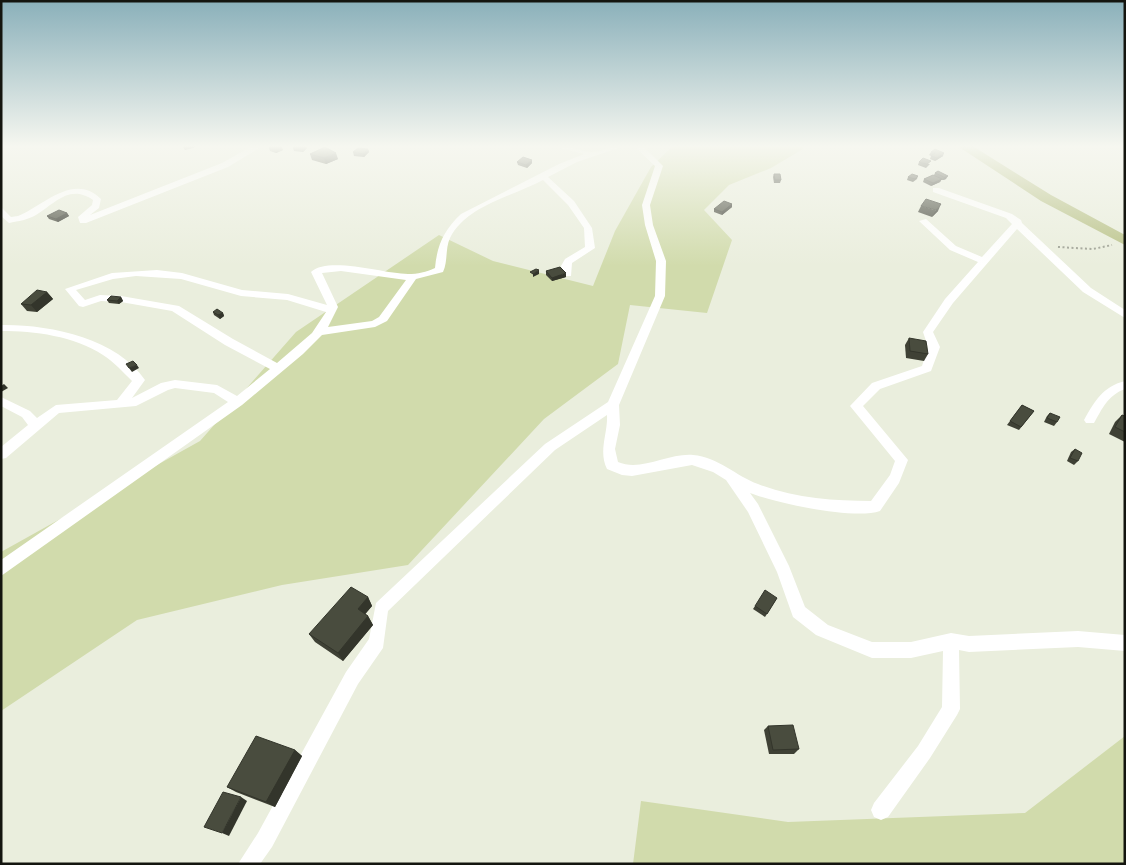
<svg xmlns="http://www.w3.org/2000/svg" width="1126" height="865" font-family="Inter,sans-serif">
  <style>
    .green { fill: #d1dbac }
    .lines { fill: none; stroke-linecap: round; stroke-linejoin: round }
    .path { stroke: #9b9e91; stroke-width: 2; stroke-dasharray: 2 2.5; stroke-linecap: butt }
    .street { fill: #fff; fill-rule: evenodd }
    .primary { fill: #b8c186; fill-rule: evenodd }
    .wall { fill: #3f4135 }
    .shaded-wall { fill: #33352b }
    .building { fill: #494c3e; stroke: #33352b }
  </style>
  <rect width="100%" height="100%" fill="#eaeedd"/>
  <g class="green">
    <polygon points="674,145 804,145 803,149 771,168 729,185 704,210 732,240 707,313 630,305 618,364 544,419 408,565 282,585 137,620 1,711 1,552 200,441 296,332 439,235 493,261 593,286 615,231 651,167"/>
    <polygon points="1125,736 1125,864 633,864 641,801 788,822 1025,813"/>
  </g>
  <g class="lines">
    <polyline class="path" points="1058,247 1093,249 1112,245"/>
    <g class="street">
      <path d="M 254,145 L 264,145 L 228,167 L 86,223 L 80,223 L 78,217 L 92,205 L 93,200 C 69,184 56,203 36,215 C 27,220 19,221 9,223 L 1,216 L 1,207 L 11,217 L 18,216 C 44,205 74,172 101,199 L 99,208 L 90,215 L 222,163 Z"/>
      <path d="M 547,145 C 563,145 576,150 591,152 C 602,152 614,145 627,145 L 577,162 L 548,177 L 574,201 L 592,228 L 595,248 L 572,263 L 571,276 L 565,276 L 561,266 L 565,259 L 585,247 L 584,228 L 568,205 L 543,180 C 514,196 466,205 450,238 C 445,249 448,262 443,272 L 416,279 L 387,321 L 375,327 L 322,335 L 303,354 L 242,405 L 1,576 L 1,560 L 228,402 L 214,393 L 175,388 L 168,390 L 136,406 L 59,413 L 6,458 L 1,459 L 1,447 L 28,425 L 22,417 L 1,406 L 1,397 L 30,411 L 37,418 L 56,405 L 117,400 L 132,381 C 123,372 114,362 103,355 C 74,336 35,331 1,331 L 1,325 C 48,324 117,338 145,380 L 132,398 L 161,383 L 175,380 L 217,385 L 237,396 L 270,369 L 225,345 L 172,311 L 121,302 L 101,301 L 83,307 L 79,306 L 65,289 L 112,273 L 157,270 L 182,273 L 242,290 L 288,294 L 327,305 L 311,272 C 329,256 384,274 408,274 C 418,274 426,272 435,268 C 437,245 444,230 461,214 L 559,164 L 584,154 ZM 341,271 L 406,280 L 379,317 L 372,321 L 328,327 L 338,307 L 322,273 ZM 136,276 L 181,279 L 241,296 L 287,300 L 326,312 L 312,333 L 277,363 L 233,339 L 179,306 L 121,296 L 100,295 L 85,300 L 76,290 L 113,279 Z"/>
      <path d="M 633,145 L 642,145 L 663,166 L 650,205 L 653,225 L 666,261 L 665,296 L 619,405 L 620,425 L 615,449 L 618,462 C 641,472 668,453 693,455 C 718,457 736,476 758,484 C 793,498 834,501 871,501 L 890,475 L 895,461 L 850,406 L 872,383 L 922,366 L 928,347 L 923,332 L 945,299 L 978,262 L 950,250 L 919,221 L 926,219 L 956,246 L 982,257 L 1012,224 L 1006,218 L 933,192 L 933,188 L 939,188 L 1012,214 L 1021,220 L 1022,223 L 1091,288 L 1125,310 L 1125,318 L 1083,292 L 1017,229 L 953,303 L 933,332 L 940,347 L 931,371 L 880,389 L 863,406 L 908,460 L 899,483 L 880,511 C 854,520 776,503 750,493 L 758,504 L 789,566 L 805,607 L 828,625 L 872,642 L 911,642 L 951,633 L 969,636 L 1078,631 L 1125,635 L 1125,651 L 1078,647 L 969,652 L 959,650 L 960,709 L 957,715 L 930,758 L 888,817 L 881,820 L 874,817 L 871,810 L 874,803 L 918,746 L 942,707 L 943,651 L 911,658 L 872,658 L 816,635 L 793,617 L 777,572 L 748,512 L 726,480 L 713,472 L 692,465 L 632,476 L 622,475 L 607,469 C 598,451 608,433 607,415 L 555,450 L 388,611 L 383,648 L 358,684 L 272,847 L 260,864 L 238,864 L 258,833 L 346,672 L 369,639 L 376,603 L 545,444 L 608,402 L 655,296 L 656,261 L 645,225 L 642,205 L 655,166 Z"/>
      <path d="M 1125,381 L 1125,389 C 1108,395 1102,409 1094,423 L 1086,423 L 1084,420 C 1095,401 1102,387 1125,381 Z"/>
    </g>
    <polygon class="primary" points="956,145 971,145 1051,195 1125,235 1125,245 1041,201"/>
  </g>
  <g class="wall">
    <polygon points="269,148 283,150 276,153 270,151"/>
    <polygon points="293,148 307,148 303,152 294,151"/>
    <polygon points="368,149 369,152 364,157 354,156 353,152"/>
    <polygon points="931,152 943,156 935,161 930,159 931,156 929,155"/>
    <polygon points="310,154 338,159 326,164 312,160"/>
    <polygon points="532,160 532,163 527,168 518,165 517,162"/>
    <polygon points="919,162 930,164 926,168 918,165"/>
    <polygon points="938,171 946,179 943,180 941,180 940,182 931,186 923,182 924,179 934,175 935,173"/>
    <polygon points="774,174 781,180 780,183 774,183 773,177"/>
    <polygon points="918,176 917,179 913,182 907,180 908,177"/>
    <polygon points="732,204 732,207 722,215 714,212 714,209"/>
    <polygon points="921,206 938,211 932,217 918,212"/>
    <polygon points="67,213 69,216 58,222 49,219 47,216"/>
    <polygon points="546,271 566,277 552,281 546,275"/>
    <polygon points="47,292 53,299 37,312 27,311 21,304"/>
    <polygon points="121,297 123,301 119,304 109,303 107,300"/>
    <polygon points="213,312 223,313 224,316 220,319 214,315"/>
    <polygon points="909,338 928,354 924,361 906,358 905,345"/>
    <polygon points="1022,405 1034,411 1019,430 1007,425"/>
    <polygon points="1050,413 1057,422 1054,426 1044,422 1047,416"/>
    <polygon points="1122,415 1125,416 1125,442 1109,434 1115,422"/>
    <polygon points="1075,449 1078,461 1074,465 1067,461 1071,452"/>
    <polygon points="368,597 372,606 365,614 368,616 373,625 343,661 315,642 309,634"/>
    <polygon points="777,598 765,617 753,609 755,606"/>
    <polygon points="768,726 799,749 794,754 769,754 764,730"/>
    <polygon points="295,750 302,756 275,807 236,792 227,787"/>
  </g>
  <g class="shaded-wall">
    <polygon points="190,145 198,145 193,148 185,150 183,147"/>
    <polygon points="305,145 306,145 307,148 303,152 302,148"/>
    <polygon points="282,147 283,150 276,153 275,150"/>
    <polygon points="368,149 369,152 364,157 363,154"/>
    <polygon points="336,153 338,159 326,164 324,158"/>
    <polygon points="944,153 943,156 935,161 937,158"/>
    <polygon points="532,160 532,163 527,168 526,165"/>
    <polygon points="948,176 946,179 943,180 944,177"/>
    <polygon points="942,179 940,182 931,186 933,183"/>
    <polygon points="732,204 732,207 722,215 722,212"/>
    <polygon points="941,204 938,211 932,217 936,210"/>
    <polygon points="67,213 69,216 58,222 56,219"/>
    <polygon points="539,270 539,274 533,277 533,274"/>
    <polygon points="566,273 566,277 552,281 552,278"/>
    <polygon points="47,292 53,299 37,312 31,305"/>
    <polygon points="121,297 123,301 119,304 117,301"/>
    <polygon points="223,313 224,316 220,319 218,315"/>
    <polygon points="137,365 139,368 132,372 129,368"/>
    <polygon points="4,384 8,388 1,392 1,386"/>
    <polygon points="368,597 372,606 362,618 358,609"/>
    <polygon points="368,616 373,625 343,661 338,653"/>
    <polygon points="295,750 302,756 275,807 266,802"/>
    <polygon points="241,797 247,801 229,836 222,833"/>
  </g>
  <g class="building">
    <polygon points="274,145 278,145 282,147 275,150 269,148"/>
    <polygon points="295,145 305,145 302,148 293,148"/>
    <polygon points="325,147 336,153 324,158 310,154"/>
    <polygon points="358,148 368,149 363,154 353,152"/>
    <polygon points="935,149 944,153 937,158 931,156 935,153 931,152"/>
    <polygon points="523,157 532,160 526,165 517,162"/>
    <polygon points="923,158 931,161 927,164 919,162"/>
    <polygon points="938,171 948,176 944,177 935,173"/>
    <polygon points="774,174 780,174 781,180 775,180"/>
    <polygon points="912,174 918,176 915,179 908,177"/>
    <polygon points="933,175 942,179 933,183 924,179"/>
    <polygon points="926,199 941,204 936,210 921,206"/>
    <polygon points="724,201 732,204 722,212 714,209"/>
    <polygon points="59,210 67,213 56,219 47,216"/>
    <polygon points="560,267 566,273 552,278 546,271"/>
    <polygon points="536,269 539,270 533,274 530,272"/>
    <polygon points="37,290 47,292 31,305 21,304"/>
    <polygon points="111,296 121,297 117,301 107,300"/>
    <polygon points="217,309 223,313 218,315 213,312"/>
    <polygon points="909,338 926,341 928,354 910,351"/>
    <polygon points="133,361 137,365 129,368 126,364"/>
    <polygon points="1022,405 1034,411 1021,427 1010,421"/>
    <polygon points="1050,413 1060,417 1057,422 1047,418"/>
    <polygon points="1122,415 1125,416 1125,432 1115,427"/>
    <polygon points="1075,449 1082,453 1078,461 1070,458"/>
    <polygon points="351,587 368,597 358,609 368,616 338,653 309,634"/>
    <polygon points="765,590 777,598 767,614 755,606"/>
    <polygon points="793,725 799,749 773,750 768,726"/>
    <polygon points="256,736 295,750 266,802 227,787"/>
    <polygon points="223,792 241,797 222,833 204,827"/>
  </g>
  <linearGradient id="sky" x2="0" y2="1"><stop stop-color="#8ab0ba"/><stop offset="0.55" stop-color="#f6f7f0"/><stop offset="1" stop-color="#f6f7f0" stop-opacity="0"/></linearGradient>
  <rect width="1126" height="266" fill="url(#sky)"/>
  <rect width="1126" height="865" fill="none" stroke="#14150f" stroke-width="5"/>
</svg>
